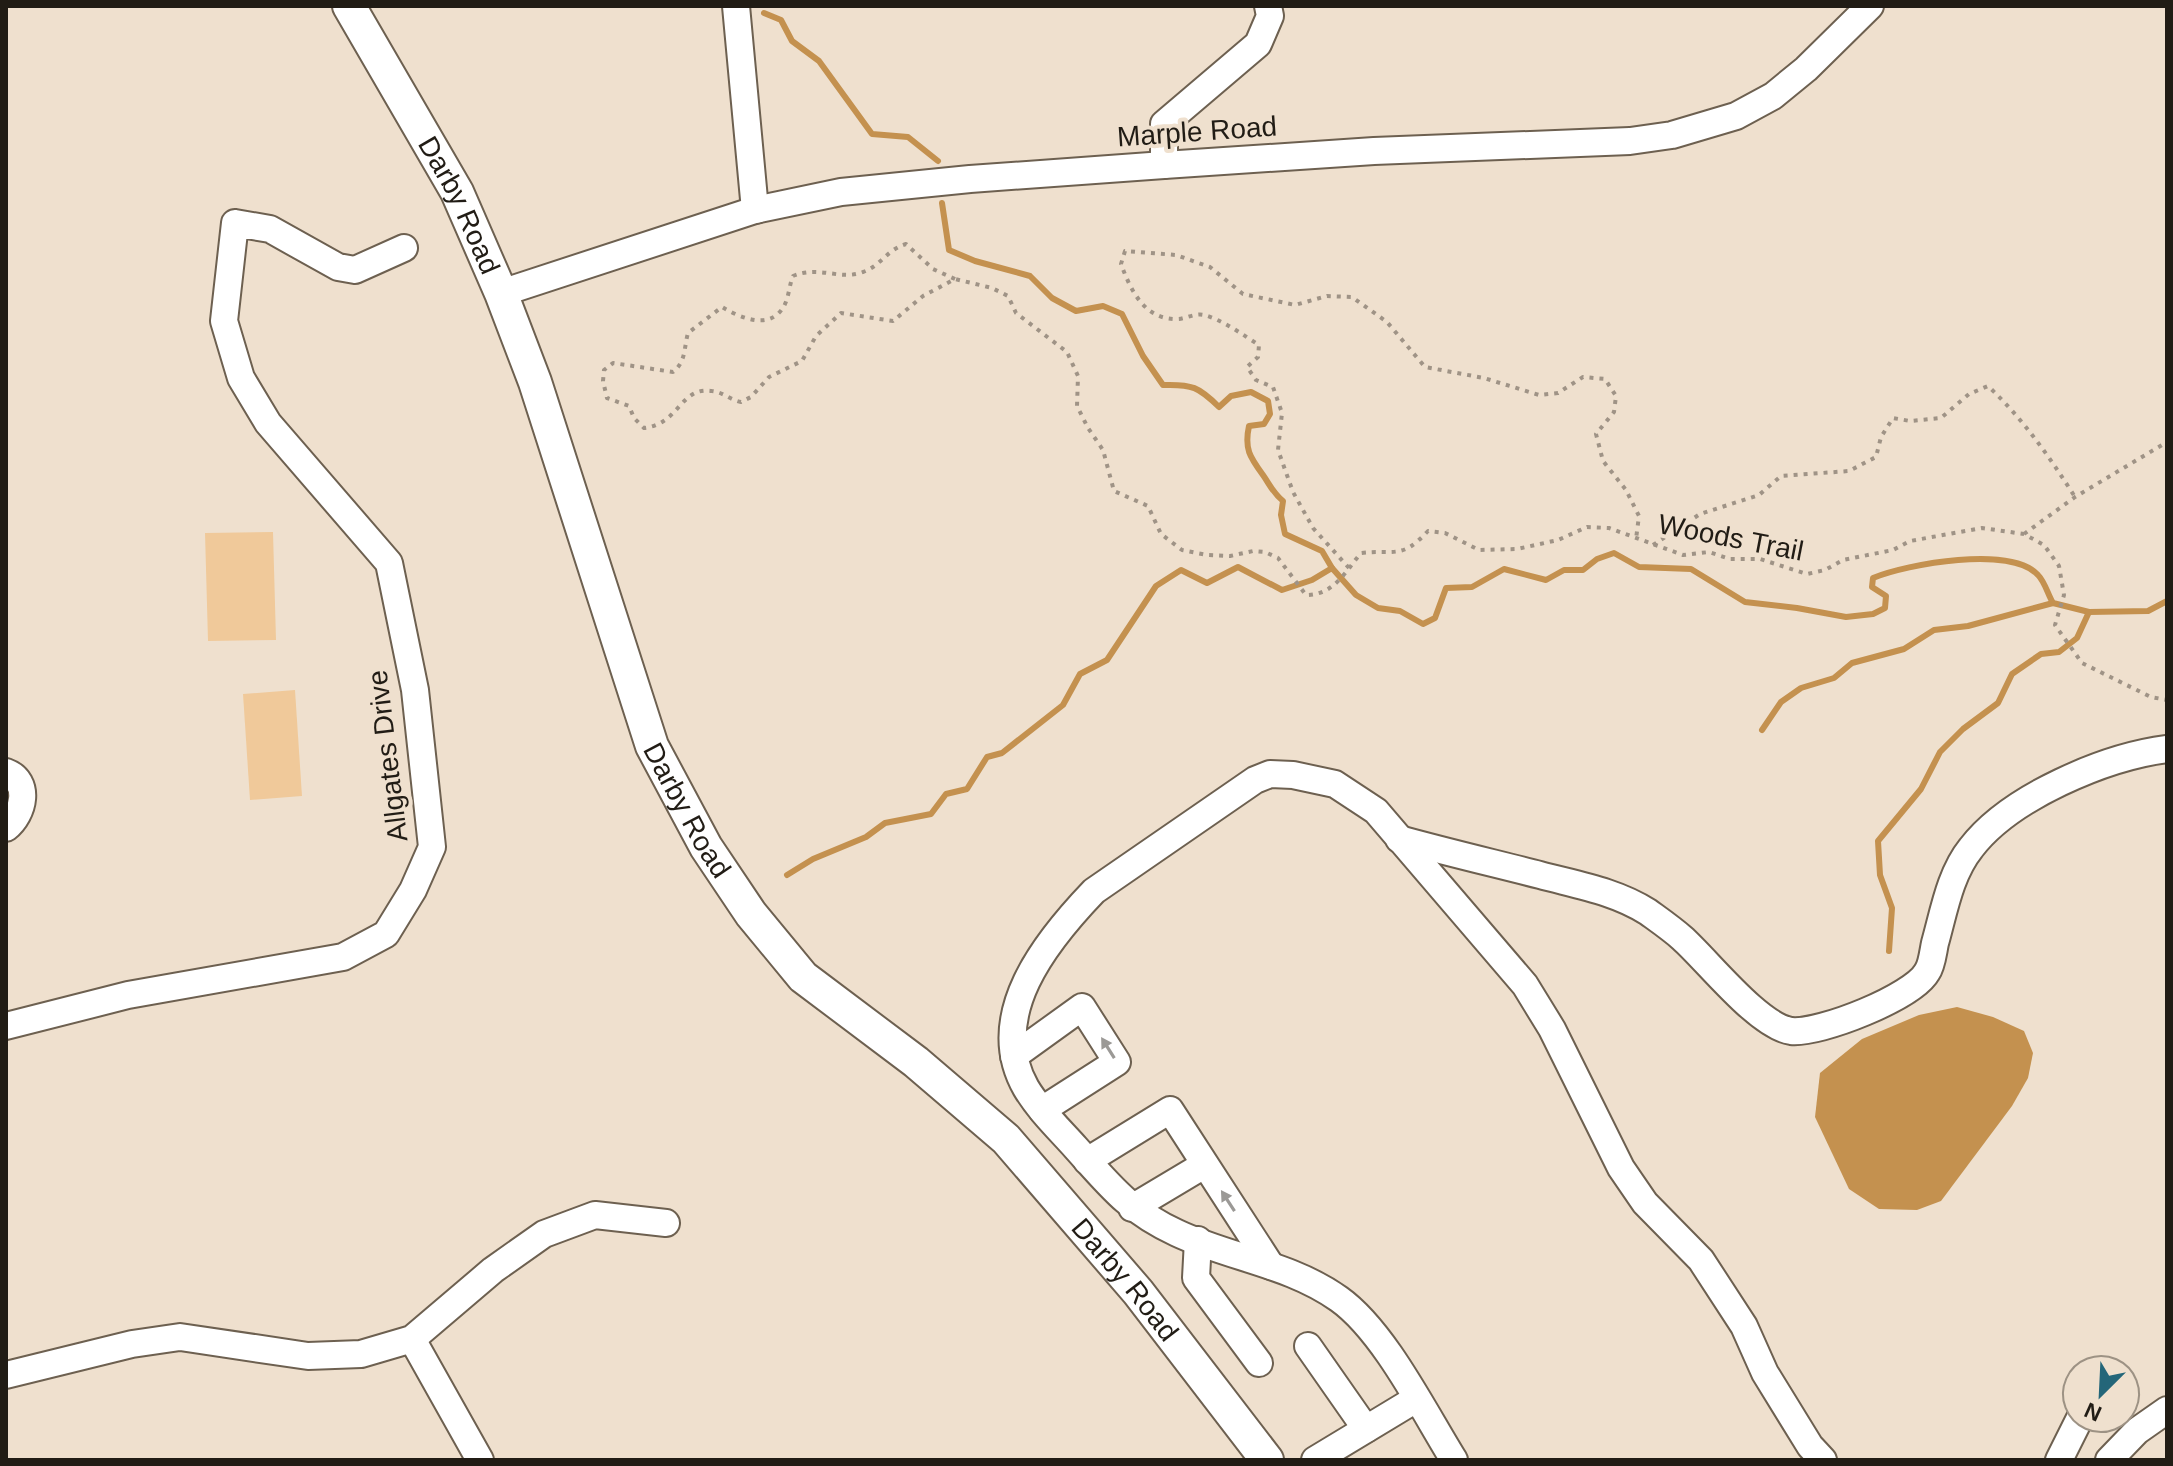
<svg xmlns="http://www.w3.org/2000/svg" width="2173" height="1466" font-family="Helvetica,sans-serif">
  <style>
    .green { fill: #f0c99a }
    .water { fill: #c4914f }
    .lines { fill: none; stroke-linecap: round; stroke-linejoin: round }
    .stream { stroke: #c4914f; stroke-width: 6 }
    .minor-casing { stroke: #6d6050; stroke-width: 30 }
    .major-casing { stroke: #6d6050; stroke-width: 36 }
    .path { stroke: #9f9386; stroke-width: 4; stroke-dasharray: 4 6; stroke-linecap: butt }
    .minor { stroke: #fff; stroke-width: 26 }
    .major { stroke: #fff; stroke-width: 32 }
    .oneway { fill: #9b9996 }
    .labels { text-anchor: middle; stroke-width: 8; stroke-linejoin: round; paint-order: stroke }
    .street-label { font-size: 28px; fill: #211c15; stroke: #efe0ce }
  </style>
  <rect width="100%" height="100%" fill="#efe0ce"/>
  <g class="green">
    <polygon points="273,532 276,640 208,641 205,533"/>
    <polygon points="295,690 302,796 250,800 243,694"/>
  </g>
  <polygon class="water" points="1957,1007 1993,1017 2024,1031 2033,1053 2028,1078 2012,1106 1941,1201 1917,1210 1879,1209 1849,1189 1815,1117 1820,1073 1862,1039 1919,1015"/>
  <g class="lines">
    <g class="stream">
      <polyline points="764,13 781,20 792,41 819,61 872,134 908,137 938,161"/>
      <path d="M 942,203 L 949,250 L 975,261 L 1030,276 L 1052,298 L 1076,311 L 1103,306 L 1122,314 L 1143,356 L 1163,385 C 1192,384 1199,387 1219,407 L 1231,396 L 1251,392 L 1268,401 L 1270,414 L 1264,424 L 1249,426 C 1244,449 1250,457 1263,475 C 1270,485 1273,493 1283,501 L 1281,515 L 1285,534 L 1322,551 L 1332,568"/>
      <polyline points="1762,730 1781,702 1801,688 1834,678 1852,663 1904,649 1934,630 1968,626 2053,603"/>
      <path d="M 787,875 L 813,859 L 866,837 L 885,823 L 931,814 L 946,794 L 967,789 L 987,757 L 1002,753 L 1063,705 L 1080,674 L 1107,660 L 1156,586 L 1181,570 L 1207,583 L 1238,567 L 1282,590 L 1312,580 L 1332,568 L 1356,595 L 1378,608 L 1400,611 L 1423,624 L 1435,618 L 1446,588 L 1472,587 L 1504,569 L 1546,580 L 1564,570 L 1583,570 L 1597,559 L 1614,553 L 1639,567 L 1691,569 L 1745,602 L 1797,608 L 1846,617 L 1873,614 L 1885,608 L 1886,596 L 1872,587 L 1873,578 C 1907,564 2011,545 2038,575 C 2045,582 2048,595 2053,603 L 2089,612 L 2148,611 L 2167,601"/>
      <polyline points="1889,951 1892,908 1880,875 1878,841 1921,789 1940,752 1963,729 1998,703 2012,674 2041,654 2059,652 2077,638 2089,612"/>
    </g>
    <defs>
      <g id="minor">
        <polyline points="736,6 755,210"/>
        <polyline points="1164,165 1164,124 1258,44 1270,16 1268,6"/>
        <polyline points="501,293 755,210 841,192 970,179 1164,165 1374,151 1630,141 1672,135 1736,116 1773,96 1806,69 1870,6"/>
        <path d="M 6,772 C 31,781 24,814 6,828"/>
        <path d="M 1399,839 C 1446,852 1493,863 1540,875 C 1577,885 1615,891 1648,912 C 1659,920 1672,929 1682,938 C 1707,960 1758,1026 1791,1031 C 1820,1034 1913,997 1927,972 C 1932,965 1933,952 1935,943 C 1944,911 1950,874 1971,848 C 2010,797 2105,757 2167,749"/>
        <polyline points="6,1026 128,995 343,957 386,934 413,890 432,847 415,690 389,563 268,423 241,378 224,321 235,223 270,229 338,267 355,270 404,248"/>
        <polyline points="1014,1056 1082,1007 1117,1062 1042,1110"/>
        <polyline points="1087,1161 1170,1110 1271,1266"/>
        <polyline points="1132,1208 1204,1165"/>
        <polyline points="1198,1240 1196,1278 1259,1363"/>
        <polyline points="412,1339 480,1460"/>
        <polyline points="1308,1346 1366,1429"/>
        <polyline points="6,1375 132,1344 180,1337 308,1356 361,1354 412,1339 493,1270 544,1234 595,1215 666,1223"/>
        <polyline points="1315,1460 1416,1399"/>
        <path d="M 1454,1460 C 1424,1412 1384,1331 1339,1299 C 1290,1264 1230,1258 1177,1233 C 1129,1211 1110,1186 1076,1148 C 1059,1129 1039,1110 1026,1088 C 985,1016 1046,941 1094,891 L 1255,780 L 1270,774 L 1293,775 L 1335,784 L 1376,811 L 1525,985 L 1552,1029 L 1621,1168 L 1645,1203 L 1701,1260 L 1744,1326 L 1765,1373 L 1810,1446 L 1823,1460"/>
        <polyline points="2059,1460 2080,1418"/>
        <polyline points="2109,1460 2137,1431 2167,1410"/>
      </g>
      <g id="major">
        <path id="s1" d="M 349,6 L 457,192 L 501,293 L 535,382 L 652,746 L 706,847 L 751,914 L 803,977 L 916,1062 L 1006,1139 L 1138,1292 L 1267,1460"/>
      </g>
    </defs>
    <use href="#minor" class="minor-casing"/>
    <use href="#major" class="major-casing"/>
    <g class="path">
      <path d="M 955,279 L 933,269 L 906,244 C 886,250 881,266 863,272 C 840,281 820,265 793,276 C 789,286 789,297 784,306 C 770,331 741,318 722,307 L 688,333 C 684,347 686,362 673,372 L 613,363 L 604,370 L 603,381 L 607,398 L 629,406 L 634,418 L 644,428 C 680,424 680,386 712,391 C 723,392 730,400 741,402 L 751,397 L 769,377 L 802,361 L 816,336 L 841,313 L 893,321 L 923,296 L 955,279 L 992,288 L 1008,296 L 1016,313 L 1067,352 L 1078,376 L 1077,406 L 1088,428 L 1103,450 L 1114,491 L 1148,506 L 1161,534 L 1182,550 L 1207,555 L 1230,556 L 1253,551 L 1265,552 L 1278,558 L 1306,595 C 1334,595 1345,572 1361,553 C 1396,549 1401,560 1428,531 L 1445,533 L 1479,550 L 1517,549 L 1558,540 L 1587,527 L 1609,528 L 1683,555 L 1709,552 L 1730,559 L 1760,559 L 1807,574 L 1825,570 L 1843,560 L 1893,550 L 1910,541 L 1982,528 L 2024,534 L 2044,545 L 2059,566 L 2064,595 L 2055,625 L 2082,663 L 2151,697 L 2167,700"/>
      <polyline points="2024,534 2075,497 2167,442"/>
      <path d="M 1653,545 L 1700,514 L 1759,495 L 1781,476 L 1849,471 L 1876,457 L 1881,437 L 1893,418 L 1910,421 L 1941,418 L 1969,394 L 1988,386 C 2023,419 2049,456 2075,497"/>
      <path d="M 1349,568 L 1313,528 L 1293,492 L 1278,450 L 1282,413 L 1273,387 L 1256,380 L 1247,367 L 1258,357 L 1259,345 C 1243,335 1223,320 1204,315 C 1196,313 1187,318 1179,319 C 1145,321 1131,291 1121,264 L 1125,251 L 1176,255 L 1210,267 L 1243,294 L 1295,305 L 1327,296 L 1352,297 L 1387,322 L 1425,367 L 1484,378 L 1539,395 L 1558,393 L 1583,377 L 1605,379 L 1616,396 L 1614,412 L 1596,434 L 1603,461 L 1626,490 L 1639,516 L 1636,539"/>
    </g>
    <use href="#minor" class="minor"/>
    <use href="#major" class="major"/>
  </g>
  <defs><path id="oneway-solid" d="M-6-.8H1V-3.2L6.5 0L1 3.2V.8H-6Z" transform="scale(2)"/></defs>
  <g class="oneway">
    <use href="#oneway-solid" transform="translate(1108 1048) rotate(-122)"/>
    <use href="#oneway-solid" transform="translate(1228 1201) rotate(-123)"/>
  </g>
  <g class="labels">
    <g class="street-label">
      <text transform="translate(1197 131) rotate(-4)" y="10">Marple Road</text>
      <text dy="10" stroke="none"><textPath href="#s1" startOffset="228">Darby Road</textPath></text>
      <text transform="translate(1731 537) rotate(11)" y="10">Woods Trail</text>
      <text transform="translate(387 756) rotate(-97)" y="10">Allgates Drive</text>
      <text dy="10" stroke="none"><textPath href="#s1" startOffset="876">Darby Road</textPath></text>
      <text dy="10" stroke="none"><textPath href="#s1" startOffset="1524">Darby Road</textPath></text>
    </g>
  </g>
  <rect width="2173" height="1466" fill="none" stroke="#211c15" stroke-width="16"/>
  <g transform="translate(2101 1394) rotate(204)"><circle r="38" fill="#efe0ce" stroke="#9d9284" stroke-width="2"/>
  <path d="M0-6L14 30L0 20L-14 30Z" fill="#246679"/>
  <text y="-12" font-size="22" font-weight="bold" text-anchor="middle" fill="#211c15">N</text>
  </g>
</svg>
